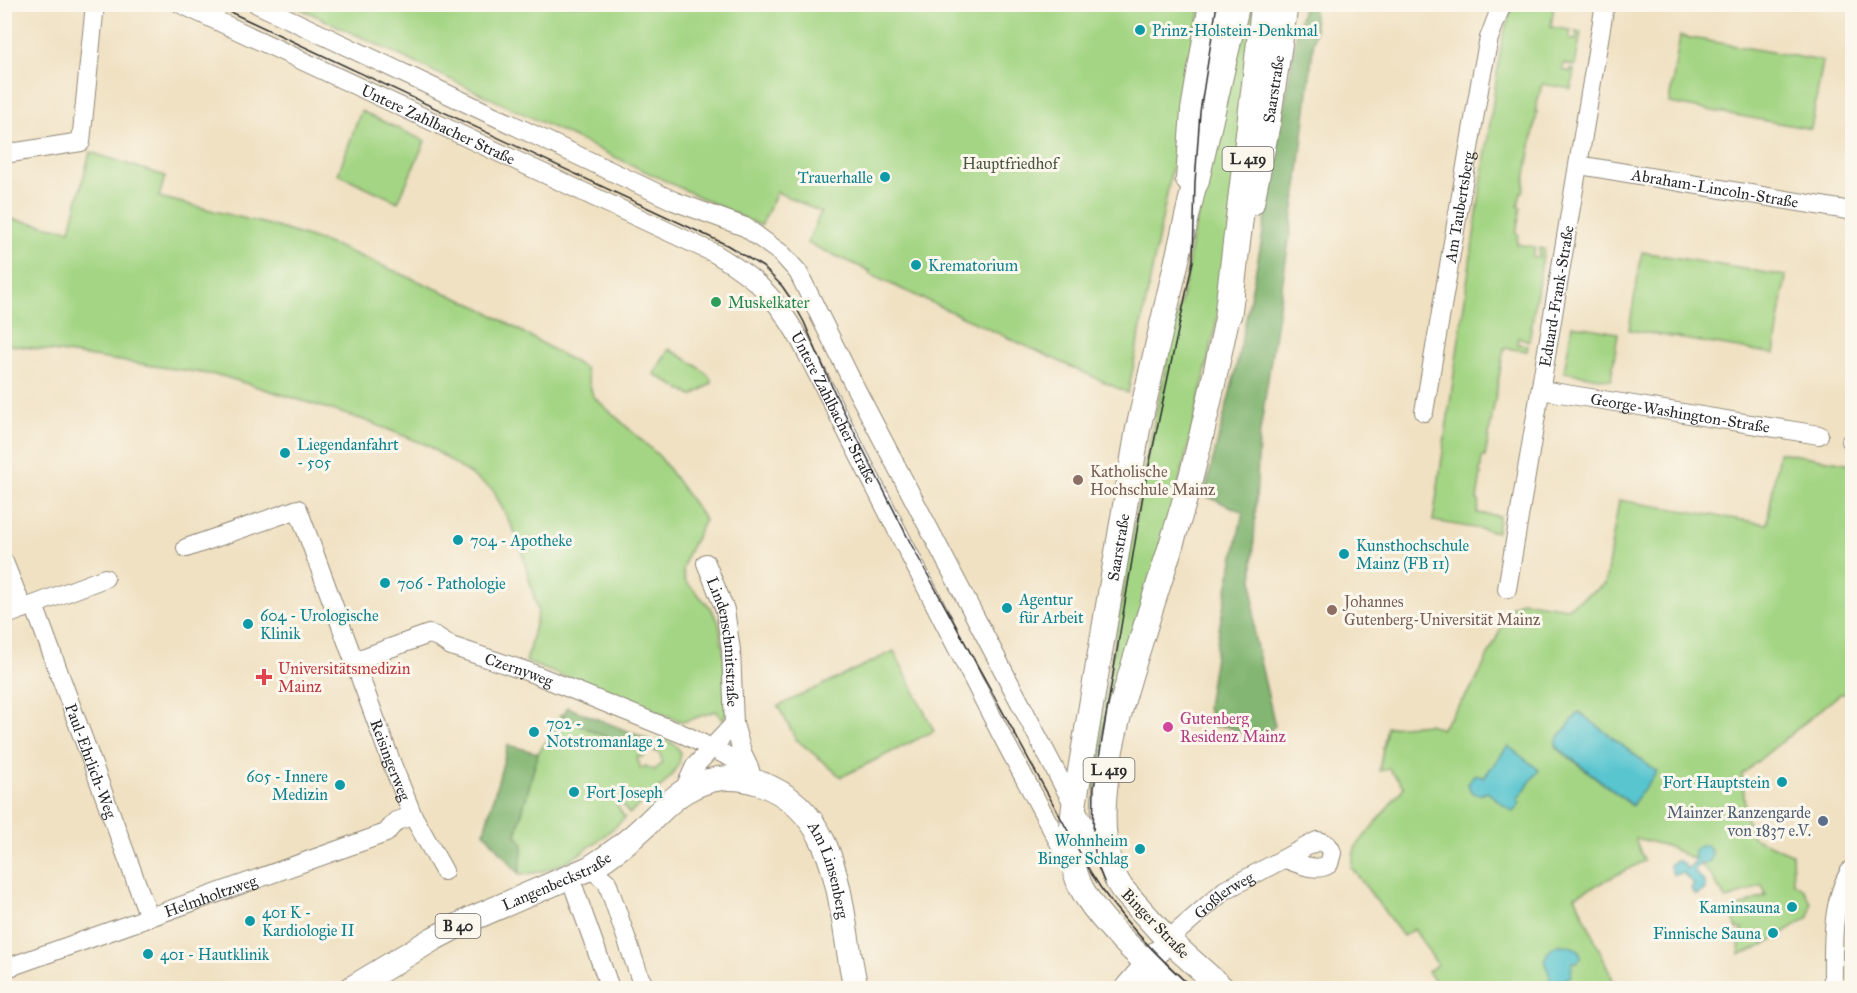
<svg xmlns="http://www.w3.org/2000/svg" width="1857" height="993" font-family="'IM FELL Great Primer',serif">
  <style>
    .green { fill: #a4d584; stroke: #688058; stroke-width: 1.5; fill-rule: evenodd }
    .forest { fill: #83b672; stroke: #57704e; stroke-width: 1.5 }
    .water { fill: #58c5cf; stroke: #42787d; stroke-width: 1.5 }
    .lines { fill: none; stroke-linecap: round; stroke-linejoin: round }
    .minor-casing { stroke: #8e8676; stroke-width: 20 }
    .major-casing { stroke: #8e8676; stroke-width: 26 }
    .highway-casing { stroke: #8e8676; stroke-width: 29 }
    .minor { stroke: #fff; stroke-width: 18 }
    .major { stroke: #fff; stroke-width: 24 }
    .highway { stroke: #fff; stroke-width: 27 }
    .tram { stroke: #2b2b2b; stroke-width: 1.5 }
    .culture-dot { fill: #0f9aa8; stroke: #fbf7ec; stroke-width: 2 }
    .leisure-dot { fill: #2e9e5b; stroke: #fbf7ec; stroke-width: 2 }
    .education-dot { fill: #8d6e63; stroke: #fbf7ec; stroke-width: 2 }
    .health-dot { fill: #e0444e; stroke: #fbf7ec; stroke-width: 2 }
    .hotel-dot { fill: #d1479c; stroke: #fbf7ec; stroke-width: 2 }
    .service-dot { fill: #5c6f8a; stroke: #fbf7ec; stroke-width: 2 }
    .labels { text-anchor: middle; stroke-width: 6; stroke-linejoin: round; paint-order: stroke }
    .shield { fill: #fbf7ec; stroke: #696865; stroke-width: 1.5 }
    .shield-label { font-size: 15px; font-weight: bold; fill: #2b2b2b }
    .culture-label { font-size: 16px; fill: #0d838f; stroke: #fbf7ec; text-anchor: start }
    .street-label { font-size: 16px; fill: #2b2b2b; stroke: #fbf7ec }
    .park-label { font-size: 16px; fill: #495641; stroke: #fbf7ec }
    .leisure-label { font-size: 16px; fill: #27864d; stroke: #fbf7ec; text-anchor: start }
    .education-label { font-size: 16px; fill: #785e54; stroke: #fbf7ec; text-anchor: start }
    .health-label { font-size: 16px; fill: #be3a42; stroke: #fbf7ec; text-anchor: start }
    .hotel-label { font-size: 16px; fill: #b23c85; stroke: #fbf7ec; text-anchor: start }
    .service-label { font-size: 16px; fill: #4e5e75; stroke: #fbf7ec; text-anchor: end }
  </style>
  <rect width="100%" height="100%" fill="#fbf7ec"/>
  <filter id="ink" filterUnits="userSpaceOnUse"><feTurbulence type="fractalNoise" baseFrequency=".0167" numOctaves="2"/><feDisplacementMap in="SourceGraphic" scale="12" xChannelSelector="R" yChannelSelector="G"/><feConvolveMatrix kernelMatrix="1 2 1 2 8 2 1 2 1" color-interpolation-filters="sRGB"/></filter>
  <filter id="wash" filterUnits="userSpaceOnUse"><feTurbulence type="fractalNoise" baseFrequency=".008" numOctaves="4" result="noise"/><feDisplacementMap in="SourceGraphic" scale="24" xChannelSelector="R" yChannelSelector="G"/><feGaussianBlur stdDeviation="1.35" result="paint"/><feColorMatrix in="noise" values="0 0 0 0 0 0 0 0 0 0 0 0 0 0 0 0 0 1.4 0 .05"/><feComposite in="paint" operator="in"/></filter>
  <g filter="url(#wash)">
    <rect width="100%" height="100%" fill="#f0e1c2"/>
    <g class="green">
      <polygon points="293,5 1201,5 1184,107 1128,393 869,274 870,271 807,243 821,212 777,192 761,226"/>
      <polygon points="1247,5 1257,5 1225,284 1191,436 1098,792 1093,786 1095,776 1092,775 1141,485 1167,360 1187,275 1191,242"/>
      <polygon points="1513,5 1554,5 1551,27 1571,30 1569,39 1576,40 1577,34 1575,31 1581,32 1575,66 1564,63 1563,70 1570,72 1571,69 1574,70 1571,89 1542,84 1535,112 1537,112 1523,192 1521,192 1518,206 1521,207 1516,234 1518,234 1517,244 1535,247 1532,257 1539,258 1539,248 1544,249 1529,341 1518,337 1517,344 1528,345 1527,351 1504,348 1485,457 1482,457 1480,473 1481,474 1477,500 1479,501 1477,513 1499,516 1497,532 1433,521 1497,74 1502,40"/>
      <polygon points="1680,36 1823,61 1811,129 1669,103"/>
      <polygon points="361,111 425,141 398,202 338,174"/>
      <polygon points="90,152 165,176 159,197 270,225 336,246 481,308 585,368 593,396 660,457 705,520 687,555 683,570 685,581 709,606 719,622 725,662 726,714 723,720 716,711 683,722 526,662 538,612 519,541 493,490 427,445 364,420 222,376 5,344 5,218 70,230"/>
      <polygon points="1642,252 1786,276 1774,354 1629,330"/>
      <polygon points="1572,325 1618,333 1611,380 1564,372"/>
      <path d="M 669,349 C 680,356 711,371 712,383 L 692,396 L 654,374 Z"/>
      <path d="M 1779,452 L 1852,464 L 1852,693 L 1840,694 L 1742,774 L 1746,817 L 1752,837 L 1792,854 L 1793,882 L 1803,889 L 1811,903 L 1809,917 L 1760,947 L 1740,954 L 1738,933 L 1742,932 L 1742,929 L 1737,929 L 1731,911 L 1766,895 L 1762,885 L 1726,900 L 1711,875 L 1699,864 L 1710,861 L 1712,852 L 1707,846 L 1702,845 L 1695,860 L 1667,846 L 1635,838 L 1644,861 L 1575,896 L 1614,982 L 1603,987 L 1601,983 L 1588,988 L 1441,988 L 1428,972 L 1437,964 L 1414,929 L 1403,936 L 1351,867 L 1355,848 L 1404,787 L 1389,769 L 1379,771 L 1387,727 L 1429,724 L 1441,729 L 1475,683 L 1511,607 L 1522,601 L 1567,608 L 1605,584 L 1619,500 L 1767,524 ZM 1579,712 L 1657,772 L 1631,805 L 1557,748 L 1556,741 Z"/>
      <polygon points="894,651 934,731 841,777 796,739 778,706"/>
      <path d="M 560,715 L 601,735 L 648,750 L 642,757 L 637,757 L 641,769 L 645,766 L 655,770 L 662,762 L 660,753 L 656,752 L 659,746 L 658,743 L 666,740 C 708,757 645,800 629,814 L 620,801 L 616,804 L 625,818 C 597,843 559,875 519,874 L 523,844 L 516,835 L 538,753 L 554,731 Z"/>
    </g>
    <g class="forest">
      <path d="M 1304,5 L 1313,5 L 1315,30 L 1297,188 L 1259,438 L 1253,562 L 1254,635 L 1275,726 C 1248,749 1252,733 1227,727 C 1223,725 1217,727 1213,727 L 1207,707 L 1220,624 L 1243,512 L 1204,495 L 1235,373 L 1261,244 L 1298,25 Z"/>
      <polygon points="567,707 658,743 659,746 656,752 601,735 560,715 565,713"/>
      <polygon points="508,745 538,753 516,835 523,844 519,874 484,832"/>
    </g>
    <g class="water">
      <polygon points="1579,712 1657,772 1632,805 1557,747 1556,741"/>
      <path d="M 1508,746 L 1539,770 L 1517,800 L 1520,803 L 1513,812 L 1487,792 C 1479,797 1470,794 1468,784 L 1474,775 L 1484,777 Z"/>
      <path d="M 1702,845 L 1710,848 L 1712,857 C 1709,863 1706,865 1699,864 L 1695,869 L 1695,872 L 1705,883 L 1705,889 L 1697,895 L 1693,893 L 1691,888 L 1694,884 L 1683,873 L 1674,875 L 1671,871 L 1670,865 L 1674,861 L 1679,861 L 1684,864 L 1685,868 L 1690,867 L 1695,861 L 1694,850 Z"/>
      <path d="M 1558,945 C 1567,945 1581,946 1581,958 L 1577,962 L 1572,962 L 1571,976 L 1564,980 L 1557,980 L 1554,987 L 1548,988 L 1545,984 L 1551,978 C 1544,964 1541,952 1558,945 Z"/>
    </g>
  </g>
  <g filter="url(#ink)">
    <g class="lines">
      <defs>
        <g id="minor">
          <path id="s1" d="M 181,4 L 714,253 C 759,280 775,296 801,342 L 1002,736 L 1071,865"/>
          <polyline points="257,4 674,201 745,227 782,254 798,272 854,385 1064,787 1105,861"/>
          <polyline points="4,154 81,142 95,4"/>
          <path id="s2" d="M 1579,165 L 1852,211"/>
          <path id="s3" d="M 1541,390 L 1819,435"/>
          <path id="s4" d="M 1424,412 L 1481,78 L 1489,38 L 1502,4"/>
          <polyline points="1851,441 1852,441"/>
          <path id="s5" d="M 186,548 L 298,509 L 392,764 L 413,816 L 444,871"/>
          <polyline points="4,562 23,609"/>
          <path id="s6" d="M 706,563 L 725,610 L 731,650 L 734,724 L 743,755 L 750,770"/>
          <path id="s7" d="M 1507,589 L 1605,4"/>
          <path id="s8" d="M 34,605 L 149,917"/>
          <polyline points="4,616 105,578"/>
          <path id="s9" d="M 354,661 L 429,634 L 436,636 L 451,646 L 529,672 L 685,735 L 748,766"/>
          <polyline points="683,792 695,766 734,724"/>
          <polyline points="590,868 607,882 640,978 646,988"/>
          <polyline points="570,877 610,988"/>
          <path id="s10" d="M 1168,940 L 1225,890 L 1317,841 C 1325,842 1330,845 1332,853 L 1329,864 C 1316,873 1298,863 1285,859"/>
          <path id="s11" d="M 4,969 L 386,833 L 396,821 L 413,816"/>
          <path d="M 1833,988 C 1833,950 1830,900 1852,868"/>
        </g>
        <g id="major">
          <polyline points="1188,180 1193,110 1211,4"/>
          <path id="s12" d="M 1252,203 L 1268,123 L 1286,4"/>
          <path id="s13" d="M 352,988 L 433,939 L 471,919 L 590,868 C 611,855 629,841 647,824 C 659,813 671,799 685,791 C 709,777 732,774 759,783 C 846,813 838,915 856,988"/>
          <polyline points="1127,988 1157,953"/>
          <path id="s14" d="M 1174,988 C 1145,961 1095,919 1079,883 C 1069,858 1071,831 1074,806 L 1138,429 L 1195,182"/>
          <path d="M 1222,988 L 1168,940 L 1122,889 C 1079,826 1122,702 1143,634 C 1157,588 1173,542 1186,495 C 1205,429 1217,362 1232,296"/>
        </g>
        <g id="highway">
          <polyline points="1195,182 1236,4"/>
          <polyline points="1228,314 1265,4"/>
        </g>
      </defs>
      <use href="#minor" class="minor-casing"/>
      <use href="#major" class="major-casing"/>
      <use href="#highway" class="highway-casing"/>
      <use href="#minor" class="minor"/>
      <use href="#major" class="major"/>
      <use href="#highway" class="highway"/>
      <g class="tram">
        <path d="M 213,4 L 727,245 L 763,267 L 782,286 L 793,302 L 804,322 L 836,396 L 912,546 L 1091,873 C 1118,917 1155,953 1192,988"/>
        <polyline points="1105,884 1097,864 1093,839 1094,788 1144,489 1193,261 1195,182 1200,112 1217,4"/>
      </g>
    </g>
  </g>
  <g class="culture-dot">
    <circle cx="1140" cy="30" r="6"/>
    <circle cx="885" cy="177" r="6"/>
    <circle cx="916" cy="265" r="6"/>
    <circle cx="285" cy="453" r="6"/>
    <circle cx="458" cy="540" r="6"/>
    <circle cx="1344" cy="554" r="6"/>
    <circle cx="385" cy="583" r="6"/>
    <circle cx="1007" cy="608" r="6"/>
    <circle cx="248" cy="624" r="6"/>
    <circle cx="534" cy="732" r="6"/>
    <circle cx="1782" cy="782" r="6"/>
    <circle cx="340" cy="785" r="6"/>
    <circle cx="574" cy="792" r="6"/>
    <circle cx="1140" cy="849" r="6"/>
    <circle cx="1792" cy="907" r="6"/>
    <circle cx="250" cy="921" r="6"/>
    <circle cx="1773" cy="933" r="6"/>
    <circle cx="148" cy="954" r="6"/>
  </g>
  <circle class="leisure-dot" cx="716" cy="302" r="6"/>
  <g class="education-dot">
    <circle cx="1078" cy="480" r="6"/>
    <circle cx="1332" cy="610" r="6"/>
  </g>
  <path class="health-dot" d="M261 668h6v6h6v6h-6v6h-6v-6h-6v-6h6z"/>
  <circle class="hotel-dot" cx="1168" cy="727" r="6"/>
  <circle class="service-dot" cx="1823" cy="821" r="6"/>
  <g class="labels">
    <g class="shield">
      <rect x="1222.5" y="147" width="51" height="24" rx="4.5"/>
      <rect x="1083.5" y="758" width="51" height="24" rx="4.5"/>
      <rect x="435.5" y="914" width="45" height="24" rx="4.5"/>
    </g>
    <g class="shield-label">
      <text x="1248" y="164">L 419</text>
      <text x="1109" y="775">L 419</text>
      <text x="458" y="931">B 40</text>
    </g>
    <g class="culture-label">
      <text x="1152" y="36">Prinz-Holstein-Denkmal</text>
      <text x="873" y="183" text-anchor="end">Trauerhalle</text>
      <text x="928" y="271">Krematorium</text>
      <text x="297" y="450">Liegendanfahrt<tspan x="297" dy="18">- 505</tspan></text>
      <text x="470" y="546">704 - Apotheke</text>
      <text x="1356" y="551">Kunsthochschule<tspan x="1356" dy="18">Mainz (FB 11)</tspan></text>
      <text x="397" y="589">706 - Pathologie</text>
      <text x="1019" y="605">Agentur<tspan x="1019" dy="18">für Arbeit</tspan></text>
      <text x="260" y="621">604 - Urologische<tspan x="260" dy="18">Klinik</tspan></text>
      <text x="546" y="729">702 -<tspan x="546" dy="18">Notstromanlage 2</tspan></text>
      <text x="328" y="782" text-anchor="end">605 - Innere<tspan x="328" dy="18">Medizin</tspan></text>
      <text x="1770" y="788" text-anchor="end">Fort Hauptstein</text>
      <text x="586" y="798">Fort Joseph</text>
      <text x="1128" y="846" text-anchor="end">Wohnheim<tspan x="1128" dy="18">Binger Schlag</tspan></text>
      <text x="1780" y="913" text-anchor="end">Kaminsauna</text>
      <text x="262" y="918">401 K -<tspan x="262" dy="18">Kardiologie II</tspan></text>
      <text x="1761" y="939" text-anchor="end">Finnische Sauna</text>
      <text x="160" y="960">401 - Hautklinik</text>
    </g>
    <g class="street-label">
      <text dy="6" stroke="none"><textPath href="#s12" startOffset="116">Saarstraße</textPath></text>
      <text dy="6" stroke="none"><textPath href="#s1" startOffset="284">Untere Zahlbacher Straße</textPath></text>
      <text dy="6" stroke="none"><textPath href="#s2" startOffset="138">Abraham-Lincoln-Straße</textPath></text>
      <text dy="6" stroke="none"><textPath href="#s4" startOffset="208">Am Taubertsberg</textPath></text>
      <text dy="6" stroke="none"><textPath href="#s7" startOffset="297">Eduard-Frank-Straße</textPath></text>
      <text dy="6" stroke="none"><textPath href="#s1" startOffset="788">Untere Zahlbacher Straße</textPath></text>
      <text dy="6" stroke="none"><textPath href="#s3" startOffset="141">George-Washington-Straße</textPath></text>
      <text dy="6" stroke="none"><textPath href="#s14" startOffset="483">Saarstraße</textPath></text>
      <text dy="6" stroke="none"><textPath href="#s6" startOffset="82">Lindenschmitstraße</textPath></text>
      <text dy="6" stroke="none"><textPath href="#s9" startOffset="177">Czernyweg</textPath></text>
      <text dy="6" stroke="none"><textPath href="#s5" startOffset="386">Reisingerweg</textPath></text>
      <text dy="6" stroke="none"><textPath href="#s8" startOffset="166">Paul-Ehrlich-Weg</textPath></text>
      <text dy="6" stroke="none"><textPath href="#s13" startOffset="585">Am Linsenberg</textPath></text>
      <text dy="6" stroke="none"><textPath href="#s13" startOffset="231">Langenbeckstraße</textPath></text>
      <text dy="6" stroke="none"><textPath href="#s11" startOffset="219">Helmholtzweg</textPath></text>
      <text dy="6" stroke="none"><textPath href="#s10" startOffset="72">Goßlerweg</textPath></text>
      <text transform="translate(1156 923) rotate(46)" y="6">Binger Straße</text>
    </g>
    <g class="park-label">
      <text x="1010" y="169">Hauptfriedhof</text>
    </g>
    <g class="leisure-label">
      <text x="728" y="308">Muskelkater</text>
    </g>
    <g class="education-label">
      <text x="1090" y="477">Katholische<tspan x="1090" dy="18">Hochschule Mainz</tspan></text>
      <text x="1344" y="607">Johannes<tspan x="1344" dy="18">Gutenberg-Universität Mainz</tspan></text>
    </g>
    <g class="health-label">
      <text x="278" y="674">Universitätsmedizin<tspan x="278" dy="18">Mainz</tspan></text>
    </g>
    <g class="hotel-label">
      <text x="1180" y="724">Gutenberg<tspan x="1180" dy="18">Residenz Mainz</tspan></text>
    </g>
    <g class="service-label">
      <text x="1811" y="818">Mainzer Ranzengarde<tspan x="1811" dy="18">von 1837 e.V.</tspan></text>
    </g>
  </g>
  <rect width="1857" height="993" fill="none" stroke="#fbf7ec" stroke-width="24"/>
</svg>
